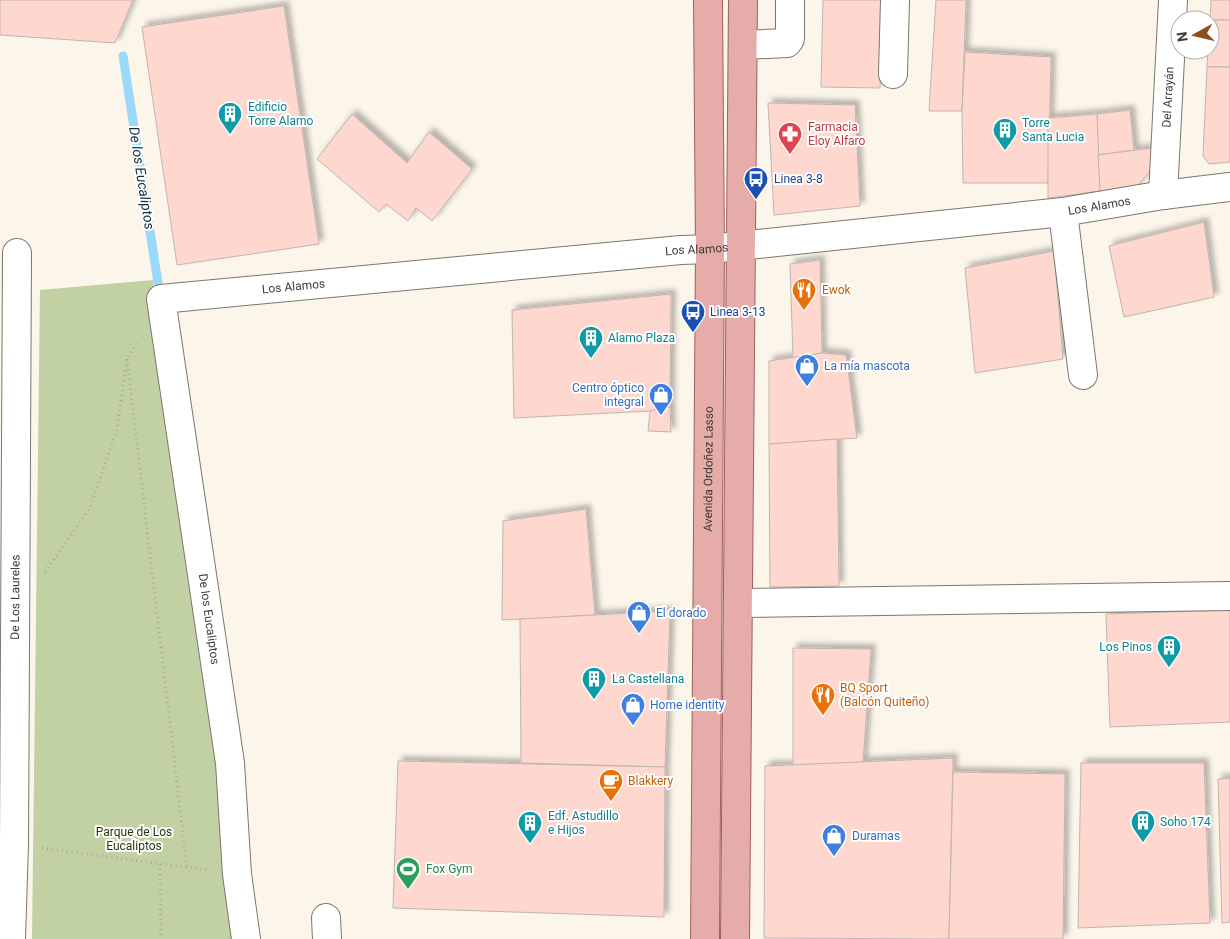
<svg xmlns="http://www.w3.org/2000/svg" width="1230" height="939" font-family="Roboto,sans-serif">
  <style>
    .green { fill: #c2d1a4 }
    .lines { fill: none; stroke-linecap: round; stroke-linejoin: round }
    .stream { stroke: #9bd9f8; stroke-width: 9 }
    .building { fill: #fed7ce; stroke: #c2b4b1; filter: url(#shadow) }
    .minor-casing { stroke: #7c776d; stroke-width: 30 }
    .major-casing { stroke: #9f615e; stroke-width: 30 }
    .path { stroke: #ada79f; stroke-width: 3; stroke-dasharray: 1 4; stroke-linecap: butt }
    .minor { stroke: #fff; stroke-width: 28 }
    .major { stroke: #e5acaa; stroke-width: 28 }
    .labels { text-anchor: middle; stroke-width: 4; stroke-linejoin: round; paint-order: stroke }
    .street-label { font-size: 12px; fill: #3f3c38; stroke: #fff }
    .culture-label { font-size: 12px; fill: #0d838f; stroke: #fff; text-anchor: start }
    .health-label { font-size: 12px; fill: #be3a42; stroke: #fff; text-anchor: start }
    .transit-label { font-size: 12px; fill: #164399; stroke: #fff; text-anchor: start }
    .food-label { font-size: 12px; fill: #c56008; stroke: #fff; text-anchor: start }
    .shop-label { font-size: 12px; fill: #366cbe; stroke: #fff; text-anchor: start }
    .park-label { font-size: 12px; fill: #2b360d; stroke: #fff }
    .leisure-label { font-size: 12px; fill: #27864d; stroke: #fff; text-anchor: start }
    .water-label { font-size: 14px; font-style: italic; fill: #122f3d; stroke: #fff }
  </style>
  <defs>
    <filter id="shadow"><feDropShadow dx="4.5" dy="-4.5" stdDeviation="2.5" flood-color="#0004"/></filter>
  </defs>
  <rect width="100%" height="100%" fill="#fcf5ea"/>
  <polygon class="green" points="153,280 154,313 249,939 32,939 40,290"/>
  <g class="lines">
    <polyline class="stream" points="123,56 160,296"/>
  </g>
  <g class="building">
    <polygon points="0,0 133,0 115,43 0,35"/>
    <polygon points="823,0 882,0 880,88 821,87"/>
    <polygon points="936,0 966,0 962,111 929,111"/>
    <polygon points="1211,0 1230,0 1230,20 1210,20"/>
    <polygon points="284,6 319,244 177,265 142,27"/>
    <polygon points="1210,20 1230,20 1230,67 1207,67 1208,50 1210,50"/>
    <polygon points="965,52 1051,57 1048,183 963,183 962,111"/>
    <polygon points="1207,67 1230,67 1230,162 1209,164 1203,156"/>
    <polygon points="768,103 855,105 860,206 774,215"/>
    <polygon points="1130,110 1134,150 1098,155 1097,114"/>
    <polygon points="352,114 407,163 429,132 472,169 432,221 416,208 408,221 386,204 379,212 317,159"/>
    <polygon points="1097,114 1100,191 1048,198 1048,118"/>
    <polygon points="1152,148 1150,171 1136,188 1100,191 1098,155"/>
    <polygon points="1204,222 1214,297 1124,317 1109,246"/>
    <polygon points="1054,251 1063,359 975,373 965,268"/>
    <polygon points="820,260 822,353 793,359 790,264"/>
    <polygon points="671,294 670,407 650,411 514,418 512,310"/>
    <polygon points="822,353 846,355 857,438 769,444 769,361"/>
    <polygon points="670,407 671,432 648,431 650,411"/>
    <polygon points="837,439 839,586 770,587 769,444"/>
    <polygon points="586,509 595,615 502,620 503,521"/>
    <polygon points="1230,610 1230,722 1110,727 1106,614"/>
    <polygon points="670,611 665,767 521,763 520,619"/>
    <polygon points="793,648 871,649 863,762 793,765"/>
    <polygon points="953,758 949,939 764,938 765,766"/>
    <polygon points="398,761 665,767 664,917 393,908"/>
    <polygon points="1081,763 1204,763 1210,923 1078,928"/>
    <polygon points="953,772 1065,774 1063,939 949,939"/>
    <polygon points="1230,778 1230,922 1222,923 1218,779"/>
  </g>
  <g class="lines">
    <defs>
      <g id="minor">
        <polyline points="743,45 787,43 790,39 790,0"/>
        <polyline points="893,74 895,0"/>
        <path id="s1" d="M 1163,195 L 1173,0"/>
        <polyline points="1063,212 1083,375"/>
        <polyline points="739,603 1230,596"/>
        <polyline points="326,918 327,939"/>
        <path id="s2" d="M 11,939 L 14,844 L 17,253"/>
        <path id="s3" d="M 246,939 L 237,874 L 230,763 L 161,299 L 681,250 L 710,249 L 1063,212 L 1163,195 L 1230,187"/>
      </g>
      <g id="major">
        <path id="s4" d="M 705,939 L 710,249 L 708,0"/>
        <polyline points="735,939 743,0"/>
      </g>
    </defs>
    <use href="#minor" class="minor-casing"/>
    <use href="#major" class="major-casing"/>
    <g class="path">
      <polyline points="127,359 187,868"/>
      <polyline points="45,572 90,508 117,429 127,359 138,341"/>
      <polyline points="42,848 207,870"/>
      <polyline points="160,864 161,939"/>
    </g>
    <use href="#minor" class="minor"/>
    <use href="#major" class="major"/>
  </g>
  <defs>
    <symbol id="building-pin" viewBox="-11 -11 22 30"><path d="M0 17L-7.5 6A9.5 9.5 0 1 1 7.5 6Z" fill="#0f9aa8" stroke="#fff"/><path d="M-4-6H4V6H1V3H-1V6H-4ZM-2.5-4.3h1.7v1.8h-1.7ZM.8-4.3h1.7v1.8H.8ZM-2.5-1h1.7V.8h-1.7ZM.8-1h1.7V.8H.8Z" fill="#fff"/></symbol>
    <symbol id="pharmacy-pin" viewBox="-11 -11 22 30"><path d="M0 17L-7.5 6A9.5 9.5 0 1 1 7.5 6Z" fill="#e0444e" stroke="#fff"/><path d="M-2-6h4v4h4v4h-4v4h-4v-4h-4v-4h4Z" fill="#fff"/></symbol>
    <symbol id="bus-pin" viewBox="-11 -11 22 30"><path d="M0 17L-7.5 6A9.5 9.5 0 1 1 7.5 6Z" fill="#1a4fb4" stroke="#fff"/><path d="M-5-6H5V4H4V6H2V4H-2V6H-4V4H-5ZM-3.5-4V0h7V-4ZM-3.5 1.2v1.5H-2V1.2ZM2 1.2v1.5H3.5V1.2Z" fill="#fff"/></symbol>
    <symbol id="restaurant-pin" viewBox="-11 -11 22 30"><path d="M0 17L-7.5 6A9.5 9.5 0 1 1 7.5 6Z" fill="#e8710a" stroke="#fff"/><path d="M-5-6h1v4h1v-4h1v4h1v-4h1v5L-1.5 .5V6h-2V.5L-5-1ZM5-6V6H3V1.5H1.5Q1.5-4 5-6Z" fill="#fff"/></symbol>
    <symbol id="shop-pin" viewBox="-11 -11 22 30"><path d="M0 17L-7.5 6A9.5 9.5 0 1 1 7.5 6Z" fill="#3f7fe0" stroke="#fff"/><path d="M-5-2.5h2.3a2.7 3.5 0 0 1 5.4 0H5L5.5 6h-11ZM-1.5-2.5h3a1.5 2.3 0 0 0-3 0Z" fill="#fff"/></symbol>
    <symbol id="cafe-pin" viewBox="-11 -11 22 30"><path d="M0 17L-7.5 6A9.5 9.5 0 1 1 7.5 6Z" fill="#e8710a" stroke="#fff"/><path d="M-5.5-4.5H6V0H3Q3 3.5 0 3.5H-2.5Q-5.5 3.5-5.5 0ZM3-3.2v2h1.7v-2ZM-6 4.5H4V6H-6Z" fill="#fff"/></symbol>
    <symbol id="stadium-pin" viewBox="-11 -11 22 30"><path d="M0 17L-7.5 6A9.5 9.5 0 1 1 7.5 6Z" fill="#2e9e5b" stroke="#fff"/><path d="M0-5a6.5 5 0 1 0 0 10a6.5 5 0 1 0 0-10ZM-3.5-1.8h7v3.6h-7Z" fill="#fff"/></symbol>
  </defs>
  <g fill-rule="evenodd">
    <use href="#building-pin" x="216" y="100" width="28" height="38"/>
    <use href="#building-pin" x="991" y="116" width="28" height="38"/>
    <use href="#pharmacy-pin" x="776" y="120" width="28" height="38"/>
    <use href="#bus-pin" x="742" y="165" width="28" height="38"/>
    <use href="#restaurant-pin" x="790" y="276" width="28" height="38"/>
    <use href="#bus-pin" x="679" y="298" width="28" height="38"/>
    <use href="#building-pin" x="577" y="324" width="28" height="38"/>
    <use href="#shop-pin" x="793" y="352" width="28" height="38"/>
    <use href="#shop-pin" x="647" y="381" width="28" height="38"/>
    <use href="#shop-pin" x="625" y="599" width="28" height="38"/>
    <use href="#building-pin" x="1155" y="633" width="28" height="38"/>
    <use href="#building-pin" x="580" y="665" width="28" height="38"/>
    <use href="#restaurant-pin" x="809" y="681" width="28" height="38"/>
    <use href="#shop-pin" x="619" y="691" width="28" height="38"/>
    <use href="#cafe-pin" x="597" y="767" width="28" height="38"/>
    <use href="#building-pin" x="1129" y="808" width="28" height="38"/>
    <use href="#building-pin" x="516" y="809" width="28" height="38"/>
    <use href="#shop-pin" x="820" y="822" width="28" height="38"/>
    <use href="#stadium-pin" x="394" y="855" width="28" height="38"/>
  </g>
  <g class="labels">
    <g class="street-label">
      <text dy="4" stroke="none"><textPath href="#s1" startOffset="98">Del Arrayán</textPath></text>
      <text dy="4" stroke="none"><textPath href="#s3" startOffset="1589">Los Alamos</textPath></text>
      <text dy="4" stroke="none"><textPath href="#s3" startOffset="1184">Los Alamos</textPath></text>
      <text dy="4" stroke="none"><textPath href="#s3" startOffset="779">Los Alamos</textPath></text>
      <text dy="4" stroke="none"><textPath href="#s4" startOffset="470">Avenida Ordoñez Lasso</textPath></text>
      <text dy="4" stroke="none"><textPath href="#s2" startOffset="342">De Los Laureles</textPath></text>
      <text transform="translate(209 619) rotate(82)" y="4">De los Eucaliptos</text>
    </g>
    <g class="culture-label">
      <text x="248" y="111">Edificio<tspan x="248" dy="14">Torre Alamo</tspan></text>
      <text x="1022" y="127">Torre<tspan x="1022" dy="14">Santa Lucia</tspan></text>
      <text x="608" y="342">Alamo Plaza</text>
      <text x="1152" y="651" text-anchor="end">Los Pinos</text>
      <text x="612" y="683">La Castellana</text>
      <text x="548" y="820">Edf. Astudillo<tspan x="548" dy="14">e Hijos</tspan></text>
      <text x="1160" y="826">Soho 174</text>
    </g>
    <g class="health-label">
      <text x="808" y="131">Farmacia<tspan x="808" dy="14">Eloy Alfaro</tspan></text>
    </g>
    <g class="transit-label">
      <text x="774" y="183">Linea 3-8</text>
      <text x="710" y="316">Linea 3-13</text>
    </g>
    <g class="food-label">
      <text x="822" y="294">Ewok</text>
      <text x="840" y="692">BQ Sport<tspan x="840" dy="14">(Balcón Quiteño)</tspan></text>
      <text x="628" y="785">Blakkery</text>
    </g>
    <g class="shop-label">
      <text x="824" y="370">La mía mascota</text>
      <text x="644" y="392" text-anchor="end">Centro óptico<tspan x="644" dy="14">integral</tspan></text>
      <text x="656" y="617">El dorado</text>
      <text x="650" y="709">Home identity</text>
      <text x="852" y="840">Duramas</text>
    </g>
    <g class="park-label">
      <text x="134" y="836">Parque de Los<tspan x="134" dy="14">Eucaliptos</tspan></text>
    </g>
    <g class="leisure-label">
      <text x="426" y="873">Fox Gym</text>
    </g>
    <g class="water-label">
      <text transform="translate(142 178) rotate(81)" y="5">De los Eucaliptos</text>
    </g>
  </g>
  <g transform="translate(1195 35) rotate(262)"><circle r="24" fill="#ffffff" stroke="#b2b1af"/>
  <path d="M0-4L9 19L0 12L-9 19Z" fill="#8e4d19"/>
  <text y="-8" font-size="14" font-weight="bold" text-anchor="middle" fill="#3f3c38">N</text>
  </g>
</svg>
